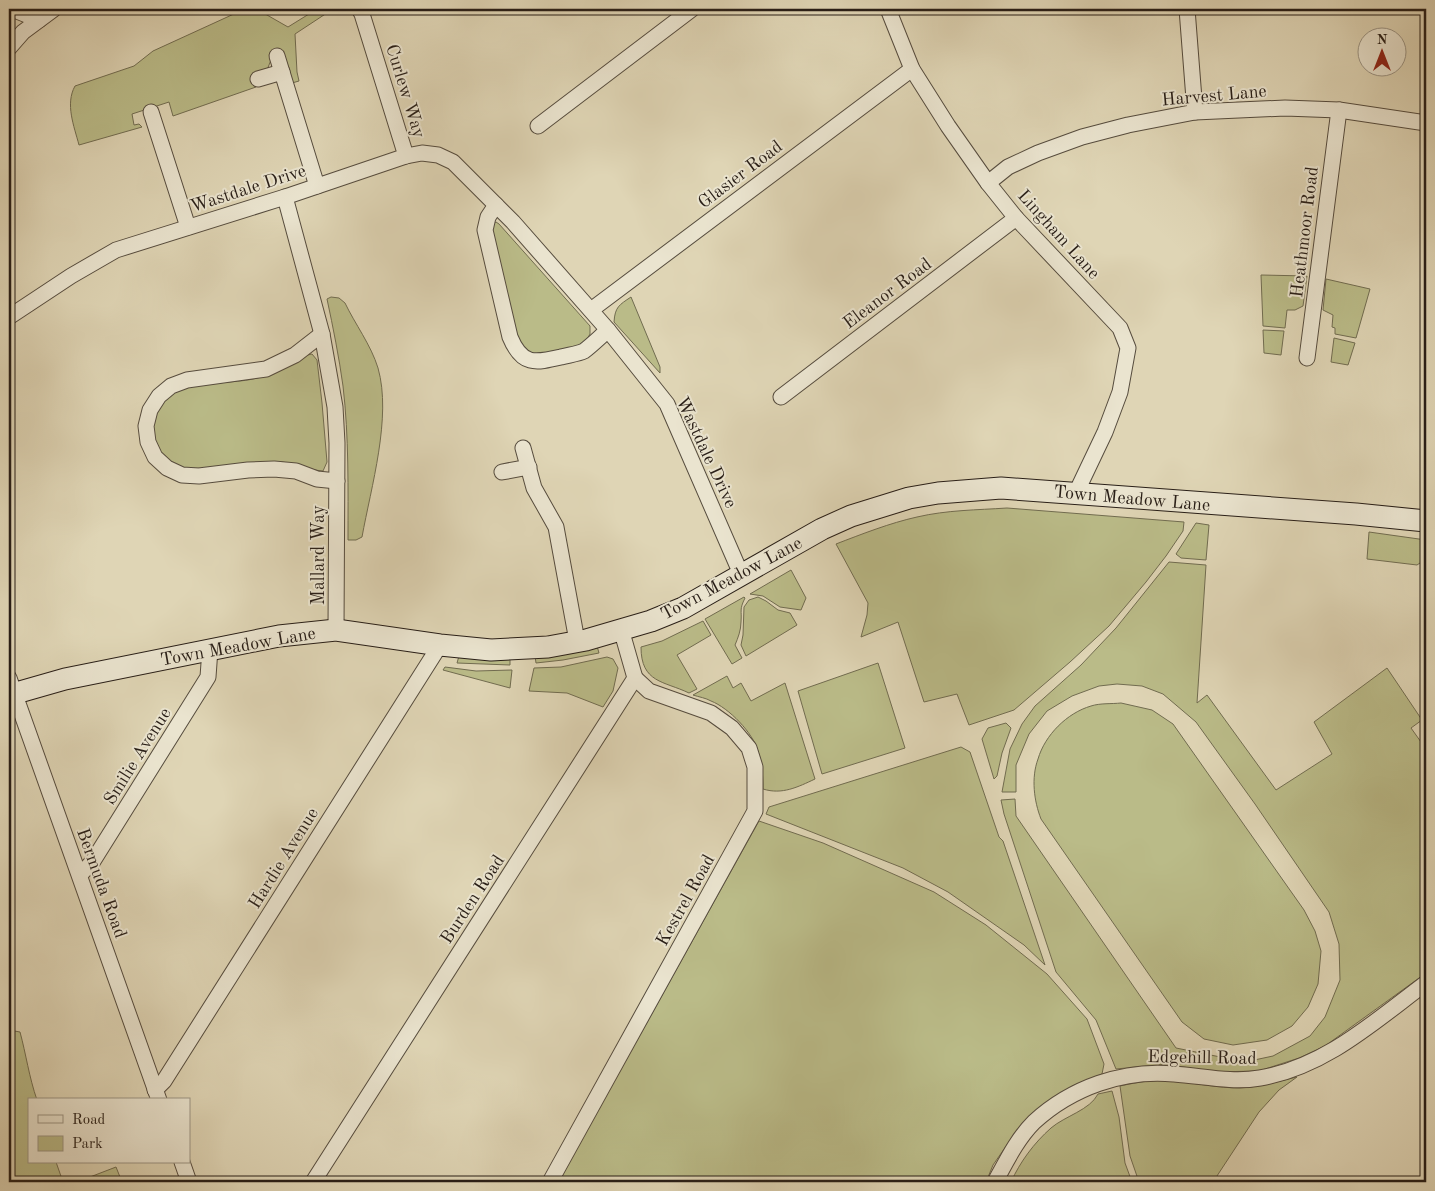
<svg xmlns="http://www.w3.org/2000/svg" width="1435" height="1191" font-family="'Old Standard TT',serif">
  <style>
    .green { fill: #babb88; stroke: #716c50 }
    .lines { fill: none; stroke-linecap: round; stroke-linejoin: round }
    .street-casing { stroke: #564c3e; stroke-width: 17 }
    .secondary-casing { stroke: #281e17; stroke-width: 23 }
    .street { stroke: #eae4cf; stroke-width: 15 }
    .secondary { stroke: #eae4cf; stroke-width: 21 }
    .labels { text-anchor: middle; stroke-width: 4; stroke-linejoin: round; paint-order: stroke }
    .street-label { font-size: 18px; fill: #281e17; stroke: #eae4cf }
  </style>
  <rect width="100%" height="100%" fill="#dfd5b5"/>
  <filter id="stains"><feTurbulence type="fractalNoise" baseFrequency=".004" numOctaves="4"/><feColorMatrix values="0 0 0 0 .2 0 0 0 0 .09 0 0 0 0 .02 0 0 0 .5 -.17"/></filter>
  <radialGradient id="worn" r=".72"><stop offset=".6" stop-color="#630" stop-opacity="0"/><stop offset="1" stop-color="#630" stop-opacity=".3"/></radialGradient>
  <g class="green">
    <path d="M 317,9 L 333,9 L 295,34 L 297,72 L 299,81 L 292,83 L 271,60 L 267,70 L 253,75 L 256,87 L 173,116 L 169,102 L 132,114 L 134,125 L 139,124 L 142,127 L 79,145 C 74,126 65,104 75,86 L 134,66 L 153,51 L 236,13 L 260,11 L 288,27 Z"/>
    <polygon points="496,222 499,224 590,326 590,334 586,341 579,346 537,355 524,350 517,337 491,230 492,224"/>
    <polygon points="1261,275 1307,276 1303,306 1295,310 1287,310 1285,328 1263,326"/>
    <polygon points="1326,279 1370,289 1356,338 1335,334 1335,328 1332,327 1333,315 1323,310"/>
    <path d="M 331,297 L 339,298 L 345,303 C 355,324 371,345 378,368 C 392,417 371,487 362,537 L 356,540 L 348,540 C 348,489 349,437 343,386 C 339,357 333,327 327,299 Z"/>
    <path d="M 631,297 L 660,367 L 660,373 L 614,322 C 615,307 619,305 631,297 Z"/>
    <polygon points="1263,330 1284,331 1281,355 1264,353"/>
    <polygon points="1334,338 1355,343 1348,365 1331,362"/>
    <path d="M 312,354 L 317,360 L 322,403 L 327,462 L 323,471 C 307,470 292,461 275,462 C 251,462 204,474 184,468 C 170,464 156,451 154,436 C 146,375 215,387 253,379 C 261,377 271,375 278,371 C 290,365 299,356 312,354 Z"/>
    <path d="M 1007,508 L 1184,522 L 1183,531 L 1166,556 L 1146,582 L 1109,626 L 1070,662 L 1014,710 L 969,725 L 957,694 L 924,702 L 898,622 L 861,637 L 867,615 L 868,603 L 836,544 C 862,534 890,523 917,517 C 947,510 977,510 1007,508 Z"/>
    <polygon points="1196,523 1209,525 1206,560 1181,558 1176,554"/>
    <polygon points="1369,532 1426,540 1426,559 1417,565 1367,559"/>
    <polygon points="1169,562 1206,565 1197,703 1207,695 1276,790 1332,754 1314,722 1387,668 1422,720 1411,728 1426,749 1426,973 1325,1046 1299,1058 1259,1071 1213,1072 1166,1064 1116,1069 1096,1020 1056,972 1004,814 1001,800 1015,799 1016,816 1176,1048 1245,1062 1273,1056 1310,1036 1325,1017 1340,980 1339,944 1329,912 1255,804 1196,722 1163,694 1142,686 1117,684 1099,686 1072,696 1047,711 1029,734 1016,765 1016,792 1002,792 1010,749 1022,724 1035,706 1081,665 1116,628"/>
    <polygon points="791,570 806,598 801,610 780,607 763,596 750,594"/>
    <path d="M 744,597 L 745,598 C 739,610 742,610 741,622 C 741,630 738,638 735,645 L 742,658 L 732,664 L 705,619 Z"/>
    <polygon points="758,597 766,601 778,610 790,613 797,625 746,656 741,645 743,635 744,607 749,600"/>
    <path d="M 703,621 L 711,635 L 677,655 L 697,689 L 689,693 C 664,681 641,683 641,647 L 662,641 Z"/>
    <polygon points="597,646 599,653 563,660 536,663 535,656"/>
    <polygon points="459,656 510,658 510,665 457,663"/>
    <polygon points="607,657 613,659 618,668 613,691 603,707 567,693 529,691 534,668 561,667"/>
    <polygon points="878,663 905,748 822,774 798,691"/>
    <polygon points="445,667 476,671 512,670 510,688 443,670"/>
    <path d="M 727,676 L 733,688 L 741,683 L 751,701 L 785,683 L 815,779 C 798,787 782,795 763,789 C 763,776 762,763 758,751 C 753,733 729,708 711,701 C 706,698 699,697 693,695 Z"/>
    <path d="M 1121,703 L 1152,710 L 1173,724 L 1304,910 L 1315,931 L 1321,951 L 1318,984 L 1308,1007 L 1292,1026 L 1267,1040 L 1233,1045 L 1204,1039 L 1182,1022 L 1041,819 C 1034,801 1031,778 1038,759 C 1045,735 1067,713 1091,706 C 1100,703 1112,704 1121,703 Z"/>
    <polygon points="1006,723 1011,728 1002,753 997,776 994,779 982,739 988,728"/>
    <polygon points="961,747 970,752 999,837 1003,841 1045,965 1024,945 948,892 903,868 766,814 769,807"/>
    <polygon points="759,821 823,843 934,892 986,925 1047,974 1087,1019 1104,1064 1102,1074 1072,1086 1018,1129 993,1165 986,1182 558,1182"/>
    <path d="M 9,1030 L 20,1032 C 26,1054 29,1077 37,1100 L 29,1100 L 29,1162 L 56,1162 L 63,1182 L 9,1182 Z"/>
    <path d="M 1297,1077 L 1279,1090 L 1259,1112 L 1213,1182 L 1139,1182 L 1130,1156 L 1120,1086 C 1138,1082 1156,1079 1174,1081 C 1196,1083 1218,1088 1240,1088 C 1259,1087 1279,1081 1297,1077 Z"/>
    <path d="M 1112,1091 L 1119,1117 L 1125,1163 L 1132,1182 L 1011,1182 C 1020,1162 1034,1143 1051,1128 C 1065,1116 1090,1110 1098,1094 Z"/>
    <polygon points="116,1167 122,1182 77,1182"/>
  </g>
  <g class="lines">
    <defs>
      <g id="street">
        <polyline points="12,9 39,20"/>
        <polyline points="359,9 362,14 406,156"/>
        <polyline points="888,9 912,69 948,126 988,183 1016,218 1120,328 1128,348 1120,392 1105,432 1076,493"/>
        <polyline points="1187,9 1195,112"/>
        <polyline points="9,48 23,32 54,9"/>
        <polyline points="277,56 317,186"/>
        <polyline points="258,79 282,72"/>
        <polyline points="151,112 188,227"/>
        <polyline points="538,126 692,9"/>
        <polyline points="988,183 1008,167 1038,153 1082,137 1128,125 1195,112 1285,108 1339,110 1426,123"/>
        <polyline points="285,197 322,334 335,407 337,443 336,630"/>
        <path d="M 496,205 L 488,217 L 485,230 L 510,337 C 522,366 535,363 561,357 C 568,355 578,354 584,351 C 592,345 600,337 608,330"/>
        <polyline points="591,310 912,69"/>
        <polyline points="9,317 71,276 116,250 285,197 406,156 422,153 438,155 453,162 513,222 608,330 667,404 741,574"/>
        <polyline points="322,334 295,355 266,369 187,380 171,386 159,396 150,410 146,426 148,442 155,457 167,468 182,475 199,476 248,470 274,469 296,471 317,479 337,481"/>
        <polyline points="1307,358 1339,110"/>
        <polyline points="781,397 1016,218"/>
        <polyline points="523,448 534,488 556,527 577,641"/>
        <polyline points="502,472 529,467"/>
        <polyline points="9,678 159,1100"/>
        <polyline points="80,875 93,861 208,677 210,649"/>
        <polyline points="155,1090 164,1081 440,645"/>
        <polyline points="182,1162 189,1182"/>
        <polyline points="313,1182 635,678 621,629"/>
        <polyline points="550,1182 755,811 755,767 749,748 732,728 711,713 649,691 635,678"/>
        <path d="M 995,1182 C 1006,1162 1017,1139 1034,1122 C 1071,1088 1123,1069 1174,1074 C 1203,1076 1231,1083 1260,1078 C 1325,1067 1375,1021 1426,983"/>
      </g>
      <polyline id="secondary" points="9,695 65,679 279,636 336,630 440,645 491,650 548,647 586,640 651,621 683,608 822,529 851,516 909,498 938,493 1001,488 1356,514 1426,521"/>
    </defs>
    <use href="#street" class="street-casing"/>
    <use href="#secondary" class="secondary-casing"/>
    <use href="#street" class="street"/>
    <use href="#secondary" class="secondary"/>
  </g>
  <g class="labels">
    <g class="street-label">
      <text transform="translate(406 91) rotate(73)" y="6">Curlew Way</text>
      <text transform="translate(1214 95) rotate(-5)" y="6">Harvest Lane</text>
      <text transform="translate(740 174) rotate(-37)" y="6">Glasier Road</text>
      <text transform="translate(248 188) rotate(-18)" y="6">Wastdale Drive</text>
      <text transform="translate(1304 232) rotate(-83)" y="6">Heathmoor Road</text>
      <text transform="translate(1059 234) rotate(48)" y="6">Lingham Lane</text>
      <text transform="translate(887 293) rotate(-37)" y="6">Eleanor Road</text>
      <text transform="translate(707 452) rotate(65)" y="6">Wastdale Drive</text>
      <text transform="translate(1132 498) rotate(5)" y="6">Town Meadow Lane</text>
      <text transform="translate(318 555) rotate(-90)" y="6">Mallard Way</text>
      <text transform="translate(731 578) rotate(-28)" y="6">Town Meadow Lane</text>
      <text transform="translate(238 646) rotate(-10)" y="6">Town Meadow Lane</text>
      <text transform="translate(137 756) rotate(-58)" y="6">Smilie Avenue</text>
      <text transform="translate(283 858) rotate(-58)" y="6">Hardie Avenue</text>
      <text transform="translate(102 883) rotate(70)" y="6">Bermuda Road</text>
      <text transform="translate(472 899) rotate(-57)" y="6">Burden Road</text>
      <text transform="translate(685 900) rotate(-61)" y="6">Kestrel Road</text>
      <text transform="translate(1202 1057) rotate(1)" y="6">Edgehill Road</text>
    </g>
  </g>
  <rect width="1435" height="1191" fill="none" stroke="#dfd5b5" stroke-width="30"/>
  <rect x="10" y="10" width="1415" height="1171" fill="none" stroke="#281e17" stroke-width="2.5"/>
  <rect x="15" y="15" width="1405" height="1161" fill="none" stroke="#281e17"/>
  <rect x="28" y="1098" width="162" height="65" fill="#eae4cf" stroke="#9c9585"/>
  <rect x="38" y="1115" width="25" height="8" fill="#eae4cf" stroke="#9c9585"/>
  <text x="72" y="1124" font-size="15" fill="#281e17">Road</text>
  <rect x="38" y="1136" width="25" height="15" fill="#babb88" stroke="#9c9585"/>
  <text x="72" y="1148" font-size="15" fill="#281e17">Park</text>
  <g transform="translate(1382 52)"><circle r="24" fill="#eae4cf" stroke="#9c9585"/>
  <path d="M0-4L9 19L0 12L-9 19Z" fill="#8f2418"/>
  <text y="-8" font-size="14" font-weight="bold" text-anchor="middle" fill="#281e17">N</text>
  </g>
  <rect width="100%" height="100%" filter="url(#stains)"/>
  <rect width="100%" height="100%" fill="url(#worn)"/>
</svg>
